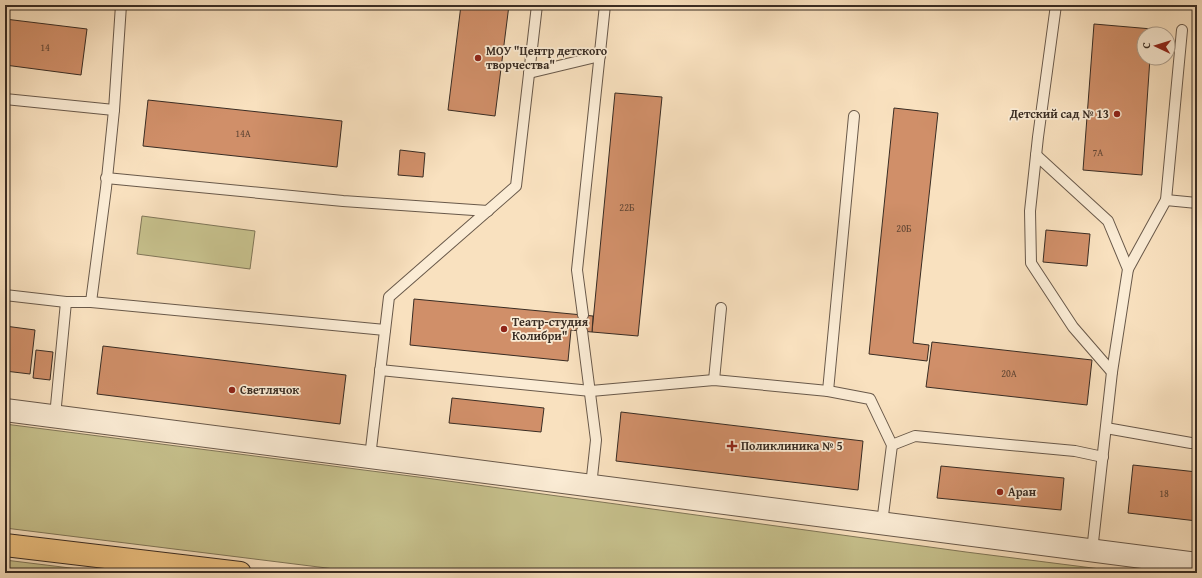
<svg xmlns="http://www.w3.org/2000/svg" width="1202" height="578" font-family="'Gentium Book Plus',serif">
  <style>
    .green { fill: #c6c08c; stroke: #807658 }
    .building { fill: #d08f69; stroke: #392c23 }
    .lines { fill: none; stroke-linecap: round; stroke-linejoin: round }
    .service-casing { stroke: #69594a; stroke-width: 12 }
    .tertiary-casing { stroke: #69594a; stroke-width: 24 }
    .trunk-casing { stroke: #392c23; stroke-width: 24 }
    .service { stroke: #fbecd5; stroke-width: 10 }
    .tertiary { stroke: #fbecd5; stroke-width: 22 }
    .trunk { stroke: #ecc080; stroke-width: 22 }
    .poi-dot { fill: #8f2418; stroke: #fbecd5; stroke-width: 1.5 }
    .labels { text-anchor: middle; stroke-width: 3.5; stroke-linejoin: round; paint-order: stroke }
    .number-label { font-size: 10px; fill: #5f4534 }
    .poi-label { font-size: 12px; font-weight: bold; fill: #392c23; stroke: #fbecd5; text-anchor: start }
  </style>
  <rect width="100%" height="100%" fill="#f9e1bf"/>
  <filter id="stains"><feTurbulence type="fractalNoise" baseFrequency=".005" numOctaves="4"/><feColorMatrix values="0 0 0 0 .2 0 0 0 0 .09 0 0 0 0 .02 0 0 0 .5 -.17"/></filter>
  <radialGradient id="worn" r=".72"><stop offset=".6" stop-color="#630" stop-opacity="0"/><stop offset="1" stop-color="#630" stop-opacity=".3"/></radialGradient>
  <g class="green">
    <polygon points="142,216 255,231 250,269 137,254"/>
    <polygon points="5,424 426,478 966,552 1132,573 367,573 5,528"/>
    <polygon points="5,560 111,573 5,573"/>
  </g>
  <g class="building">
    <polygon points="461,5 509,5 495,116 448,110"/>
    <polygon points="5,19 87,29 81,75 5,65"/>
    <polygon points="1094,24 1152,29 1152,34 1144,34 1144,58 1150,58 1142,175 1083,170"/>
    <polygon points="615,93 662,97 638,336 592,332"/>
    <polygon points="148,100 342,121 337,167 143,146"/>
    <polygon points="894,108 938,113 913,343 929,345 927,361 869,354"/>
    <polygon points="400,150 425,153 423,177 398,175"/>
    <polygon points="1046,230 1090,234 1087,266 1043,262"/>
    <polygon points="414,299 593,316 592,332 571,330 568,361 410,345"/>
    <polygon points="5,326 35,330 30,374 5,371"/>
    <polygon points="932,342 1092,360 1087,405 926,387"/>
    <polygon points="103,346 346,375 340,424 97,394"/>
    <polygon points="36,350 53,352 50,380 33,378"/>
    <polygon points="452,398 544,408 541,432 449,423"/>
    <polygon points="621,412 863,441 858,490 616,461"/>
    <polygon points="1133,465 1197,472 1197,521 1128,513"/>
    <polygon points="941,466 1064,478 1061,510 937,498"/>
  </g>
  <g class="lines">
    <defs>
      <g id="service">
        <polyline points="1056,5 1038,137 1030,211 1031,263 1073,327 1112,372"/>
        <polyline points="529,73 600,56"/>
        <polyline points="5,99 114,110"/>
        <polyline points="1036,155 1108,221 1128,269 1112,372 1092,551"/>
        <polyline points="106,178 343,201 488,211"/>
        <polyline points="1166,200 1197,203"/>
        <polyline points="1128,269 1166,200 1182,30"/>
        <polyline points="5,295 66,302 91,302 385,330"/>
        <polyline points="91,302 106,188 114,110 121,5"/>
        <polyline points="583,315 577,270 605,5"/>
        <polyline points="582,331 596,440 591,486"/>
        <polyline points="380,370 591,391 714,380 828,391 870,399 892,445 882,523"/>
        <polyline points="714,380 721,308"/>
        <polyline points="828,391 854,116"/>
        <polyline points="55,416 66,302"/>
        <polyline points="1106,428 1191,443 1197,443"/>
        <polyline points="892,445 915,436 1075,451 1103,457"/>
        <polyline points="370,457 389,297 516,186 537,5"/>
      </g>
      <polyline id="tertiary" points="5,410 1197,564"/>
      <polyline id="trunk" points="5,545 240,573"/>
    </defs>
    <use href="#service" class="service-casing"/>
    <use href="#tertiary" class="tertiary-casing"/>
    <use href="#trunk" class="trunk-casing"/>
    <use href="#service" class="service"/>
    <use href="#tertiary" class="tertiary"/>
    <use href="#trunk" class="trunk"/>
  </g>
  <g class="poi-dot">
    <circle cx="478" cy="58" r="4"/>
    <circle cx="1117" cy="114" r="4"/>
    <circle cx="504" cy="329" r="4"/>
    <circle cx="232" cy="390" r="4"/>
    <path d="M730 440h4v4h4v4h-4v4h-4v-4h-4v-4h4z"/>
    <circle cx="1000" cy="492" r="4"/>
  </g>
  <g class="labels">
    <g class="number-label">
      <text x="45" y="51">14</text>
      <text x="243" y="137">14А</text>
      <text x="1098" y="156">7А</text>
      <text x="627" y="211">22Б</text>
      <text x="904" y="232">20Б</text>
      <text x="1009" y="377">20А</text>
      <text x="1164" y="497">18</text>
    </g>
    <g class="poi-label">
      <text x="486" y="55">МОУ "Центр детского<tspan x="486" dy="14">творчества"</tspan></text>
      <text x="1109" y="118" text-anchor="end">Детский сад № 13</text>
      <text x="512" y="326">Театр-студия<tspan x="512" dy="14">Колибри"</tspan></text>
      <text x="240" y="394">Светлячок</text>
      <text x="741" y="450">Поликлиника № 5</text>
      <text x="1008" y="496">Аран</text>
    </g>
  </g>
  <rect width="1202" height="578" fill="none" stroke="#f9e1bf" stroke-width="20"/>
  <rect x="6" y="6" width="1190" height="566" fill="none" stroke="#392c23" stroke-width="2"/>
  <rect x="10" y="10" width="1182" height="558" fill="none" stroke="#392c23"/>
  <g transform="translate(1156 46) rotate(274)"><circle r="19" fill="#fbecd5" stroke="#ad9f8e"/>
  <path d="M0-3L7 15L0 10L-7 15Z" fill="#8f2418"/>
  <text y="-6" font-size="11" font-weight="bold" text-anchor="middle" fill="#392c23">С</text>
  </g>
  <rect width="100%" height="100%" filter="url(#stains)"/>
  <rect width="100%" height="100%" fill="url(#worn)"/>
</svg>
